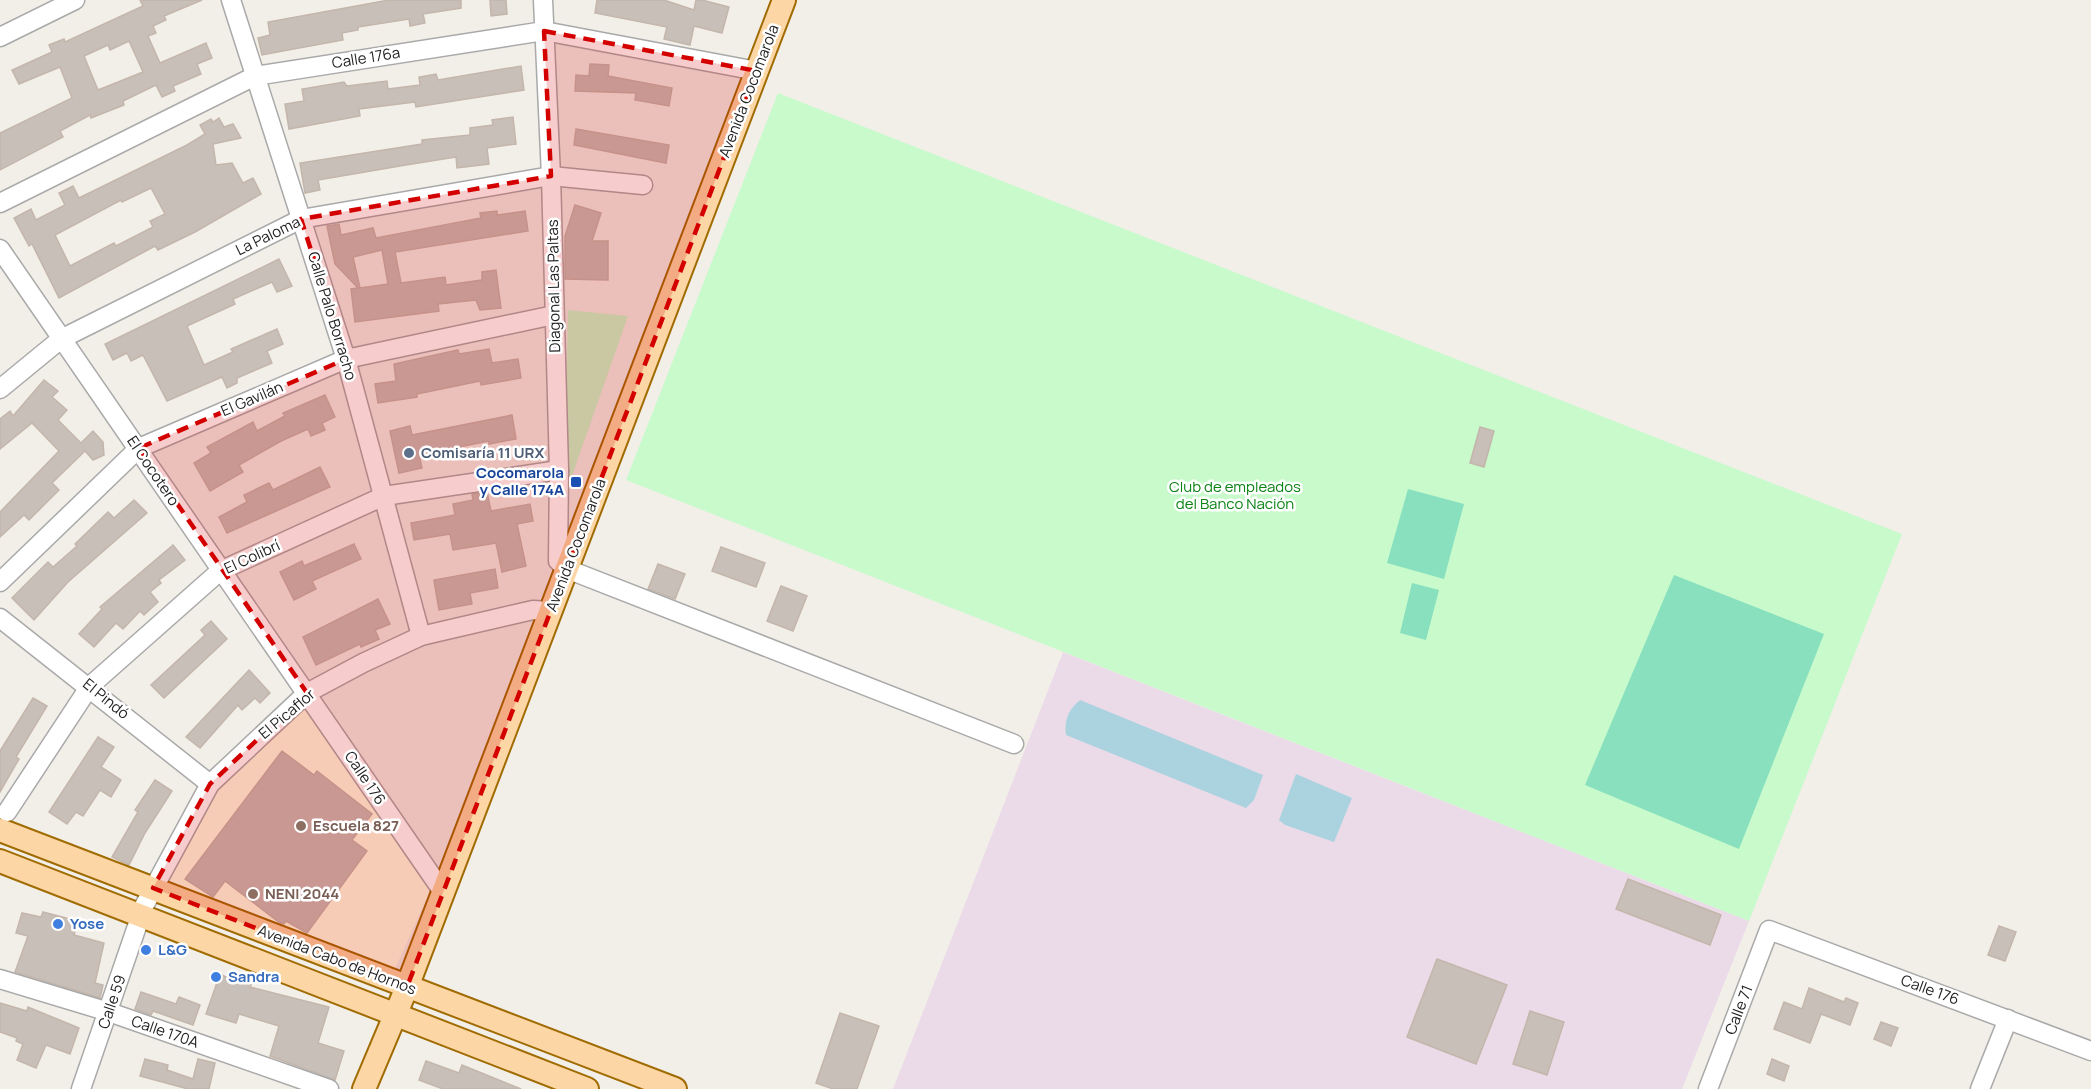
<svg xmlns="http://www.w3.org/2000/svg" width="2091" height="1089" font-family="Manrope,sans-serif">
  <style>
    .industrial { fill: #ebdbe8 }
    .education { fill: #ffffe5 }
    .park { fill: #c8facc }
    .pitch { fill: #88e0be }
    .water { fill: #aad3df }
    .building { fill: #c7bfb8; stroke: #c4b6ab; stroke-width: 1.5; fill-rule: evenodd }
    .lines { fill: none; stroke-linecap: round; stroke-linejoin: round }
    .minor-casing { stroke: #a9a9a9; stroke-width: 21 }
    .major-casing { stroke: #a06b00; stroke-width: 26 }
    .minor { stroke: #fff; stroke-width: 18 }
    .major { stroke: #fcd6a4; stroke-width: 22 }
    .marked { fill: #d40000; fill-opacity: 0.2; stroke: #d40000; stroke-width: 4.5; stroke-dasharray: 12 8; stroke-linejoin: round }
    .service-dot { fill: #5c6f8a; stroke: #fff; stroke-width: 2 }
    .transit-dot { fill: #1a4fb4; stroke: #fff; stroke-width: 2 }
    .education-dot { fill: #8d6e63; stroke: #fff; stroke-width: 2 }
    .shop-dot { fill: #3f7fe0; stroke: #fff; stroke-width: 2 }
    .labels { text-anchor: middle; stroke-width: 5; stroke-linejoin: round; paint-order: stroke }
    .street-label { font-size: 15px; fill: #222; stroke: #fff }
    .service-label { font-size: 15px; font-weight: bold; fill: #4e5e75; stroke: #fff; text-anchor: start }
    .transit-label { font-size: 15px; font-weight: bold; fill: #164399; stroke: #fff; text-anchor: end }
    .park-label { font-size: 15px; fill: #0c8416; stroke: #fff }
    .education-label { font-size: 15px; font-weight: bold; fill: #785e54; stroke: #fff; text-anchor: start }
    .shop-label { font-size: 15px; font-weight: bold; fill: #366cbe; stroke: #fff; text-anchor: start }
  </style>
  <rect width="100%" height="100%" fill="#f2efe9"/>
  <polygon class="industrial" points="1063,652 1749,921 1682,1089 893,1089"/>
  <polygon class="education" points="307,693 434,882 394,971 292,936 161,878 217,786"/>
  <g class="park">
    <polygon points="778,93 1902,534 1749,921 626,480"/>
    <polygon points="568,310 628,316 572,476 565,474"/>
  </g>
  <g class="pitch">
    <polygon points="1408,489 1464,504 1444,579 1387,563"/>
    <polygon points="1674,575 1824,634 1739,849 1585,785"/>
    <polygon points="1412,583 1439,590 1426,640 1400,633"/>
  </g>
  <g class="water">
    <path d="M 1080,700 L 1263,775 L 1254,800 L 1246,808 L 1066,735 C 1064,721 1068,710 1080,700 Z"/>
    <polygon points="1296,774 1352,798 1334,842 1285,825 1279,820"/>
  </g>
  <g class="building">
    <path d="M 140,0 L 202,0 L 164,16 L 166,20 L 153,26 L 156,33 L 148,36 L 160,63 L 206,43 L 212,58 L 197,64 L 201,74 L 173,86 L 175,91 L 162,97 L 156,85 L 123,101 L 124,105 L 91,118 L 90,115 L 60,131 L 63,137 L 0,170 L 0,133 L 72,98 L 60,67 L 19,84 L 12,70 L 52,52 L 49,45 L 64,39 L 65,42 L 143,6 ZM 129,41 L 143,72 L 98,90 L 84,56 L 108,45 L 110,50 Z"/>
    <polygon points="389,0 461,0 461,8 423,14 425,23 410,26 409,19 358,27 358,30 342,33 343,40 262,55 258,38 270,35 268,22"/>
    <polygon points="490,0 506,0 507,14 491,16"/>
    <polygon points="597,0 664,0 694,10 696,0 702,0 729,7 722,33 694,26 690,45 664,39 667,27 595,13"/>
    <polygon points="590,64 609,65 608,76 672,88 669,106 635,100 636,93 575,91 576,75 589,76"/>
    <polygon points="521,66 524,90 416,107 415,102 359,109 360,116 289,129 285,104 304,101 302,89 344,82 347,86 387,81 388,89 420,85 419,77 436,74 438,80"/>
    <polygon points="513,117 516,144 487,148 489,164 457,168 456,157 406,165 318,180 320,190 305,193 300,163 422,144 422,140 470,135 470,128 493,125 492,120"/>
    <path d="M 219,118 L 224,127 L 233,124 L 241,138 L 213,144 L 216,165 L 232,163 L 243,183 L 253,178 L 261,194 L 195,232 L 158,250 L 155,246 L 59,298 L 32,244 L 29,246 L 14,218 L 31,209 L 36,220 L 65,205 L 59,193 L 73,186 L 79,198 L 187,145 L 205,134 L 200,125 L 211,119 L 213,122 ZM 151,188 L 165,214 L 150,221 L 153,227 L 116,246 L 114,243 L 70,266 L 55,235 L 121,200 L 122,202 Z"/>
    <polygon points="576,129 669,145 666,163 574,145"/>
    <polygon points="575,205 601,213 592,241 608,241 608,280 565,279 565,236"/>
    <path d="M 497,211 L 497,215 L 525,211 L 528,231 L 395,252 L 401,283 L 445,277 L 446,285 L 482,280 L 482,272 L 496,270 L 501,308 L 480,310 L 476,300 L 438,304 L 439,311 L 355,322 L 351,289 L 358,288 L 335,264 L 327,226 L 339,224 L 341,235 L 373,228 L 376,238 L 481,218 L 480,213 ZM 382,250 L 388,284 L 360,288 L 353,257 Z"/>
    <polygon points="279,259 292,286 277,292 272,282 233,299 235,304 187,326 204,365 233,352 231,349 277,329 283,344 267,351 272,363 237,378 237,383 227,388 222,377 167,401 143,355 131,361 127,353 113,360 105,344"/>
    <polygon points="489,349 492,363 518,359 521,378 481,385 480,381 417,394 417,397 378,403 375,384 396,381 394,364 458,350 459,354"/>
    <polygon points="44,380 58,391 52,397 67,410 58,420 81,443 93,431 103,442 104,455 93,460 85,451 52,483 59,490 29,520 24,515 0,537 0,512 59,451 32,423 0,449 0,419 10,411 13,416"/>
    <polygon points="325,395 335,417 322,423 325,430 311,436 308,429 281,441 239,465 243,472 210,491 194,463 211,453 207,447 253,422 257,431 285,416 283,413"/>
    <polygon points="512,415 516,439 489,444 489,441 419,455 422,468 399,473 390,431 410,426 412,435"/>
    <polygon points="1480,427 1494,431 1484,467 1470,463"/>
    <polygon points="320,467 330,487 227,533 219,517 247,502 244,495 269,483 273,490"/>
    <polygon points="487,492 491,511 530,504 533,521 517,524 526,566 502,572 496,543 453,550 450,534 414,540 411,523 455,515 453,504 473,500 472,494"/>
    <polygon points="134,500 147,513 68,582 34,620 12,598 48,562 53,567 77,546 75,544 108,512 114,518"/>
    <polygon points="354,544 361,559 312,581 316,589 294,600 280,572 302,561 304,566"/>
    <polygon points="173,545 185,560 159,580 161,583 150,592 158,602 144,615 140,611 123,629 116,623 94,647 79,634 102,609 100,607"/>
    <polygon points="721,547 765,563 756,587 712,571"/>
    <polygon points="658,564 685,574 675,599 648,589"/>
    <polygon points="495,569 498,588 470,593 472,604 439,610 434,580"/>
    <polygon points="781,586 807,596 793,631 767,621"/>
    <polygon points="378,599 390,624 375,630 379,639 361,647 360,644 316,665 303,637"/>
    <polygon points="211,621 227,639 164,698 151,685 205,635 201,630"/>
    <polygon points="249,670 270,693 260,703 255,698 242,710 238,705 200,748 186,737"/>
    <polygon points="33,698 47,706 16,757 19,759 0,792 0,751"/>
    <polygon points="98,737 114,747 101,767 121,780 111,797 100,790 83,816 76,812 67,824 49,812"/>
    <polygon points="282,751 314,775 317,771 372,814 352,840 367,851 307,933 286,921 284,924 280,923 225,881 213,897 185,879"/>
    <polygon points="155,780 172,791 145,833 129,865 112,857 138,812 135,810"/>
    <polygon points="1628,879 1721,915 1710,945 1616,909"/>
    <polygon points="43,912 78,921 74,935 104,943 95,983 103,985 100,998 15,972 28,936 16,933 22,913 41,917"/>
    <polygon points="1999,926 2016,932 2005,961 1988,955"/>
    <polygon points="1437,959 1507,985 1476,1064 1407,1037"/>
    <polygon points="220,974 234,981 236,977 252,983 250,987 329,1007 318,1043 344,1051 335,1080 270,1056 279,1026 239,1014 236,1023 206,1014"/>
    <polygon points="1809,988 1844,1002 1846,998 1858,1003 1850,1025 1821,1014 1810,1043 1774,1029 1784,1002 1802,1009"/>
    <polygon points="141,992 176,1004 179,997 200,1005 193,1025 153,1011 151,1015 135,1009"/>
    <polygon points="0,1003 27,1011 28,1007 79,1028 70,1054 46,1045 36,1068 17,1060 23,1044 16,1041 17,1038 0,1032"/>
    <polygon points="1530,1011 1564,1022 1547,1075 1513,1064"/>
    <polygon points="840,1013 879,1026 857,1089 833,1089 816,1083"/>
    <polygon points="1881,1022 1898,1028 1891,1046 1874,1039"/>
    <polygon points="145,1059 168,1065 167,1070 193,1079 198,1059 215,1063 209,1089 188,1089 140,1076"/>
    <polygon points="1772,1059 1789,1066 1784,1081 1767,1074"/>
    <polygon points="426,1061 459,1073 462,1065 521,1089 443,1089 419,1080"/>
  </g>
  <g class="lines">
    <defs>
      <g id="minor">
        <polyline points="231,0 346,359 421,636"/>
        <polyline points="543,0 551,176 559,470 558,561 567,569 1014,744"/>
        <polyline points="0,37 75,0"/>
        <polyline points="0,203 255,76 544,31 757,71"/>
        <polyline points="0,249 443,892"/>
        <polyline points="0,389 61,339 301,219 551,176 643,185"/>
        <polyline points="0,582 139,448 346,359 554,315"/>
        <polyline points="0,618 210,784"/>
        <polyline points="7,812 90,686 220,571 384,496 559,470"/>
        <polyline points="0,979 109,1012 329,1089"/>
        <polyline points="81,1089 144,906 210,784 307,693 363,663 421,636 533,610 550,611"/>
        <polyline points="1708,1089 1769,930 2091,1051"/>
        <polyline points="1980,1089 2008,1019"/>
      </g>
      <g id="major">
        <polyline points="0,830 675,1089"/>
        <polyline points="0,861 587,1089"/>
        <polyline points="364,1089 407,987 784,0"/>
      </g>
    </defs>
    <use href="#minor" class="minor-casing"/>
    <use href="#major" class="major-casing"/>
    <use href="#minor" class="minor"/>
    <use href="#major" class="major"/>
  </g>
  <path class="marked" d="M 544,31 L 757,71 L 407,987 L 153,888 L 210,784 L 307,693 L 139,448 L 346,359 L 301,219 L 551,176 Z"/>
  <circle class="service-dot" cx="409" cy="453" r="6"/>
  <rect class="transit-dot" x="570" y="476" width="12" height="12" rx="3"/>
  <g class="education-dot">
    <circle cx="301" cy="826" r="6"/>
    <circle cx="253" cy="894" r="6"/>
  </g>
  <g class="shop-dot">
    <circle cx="58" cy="924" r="6"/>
    <circle cx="146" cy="950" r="6"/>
    <circle cx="216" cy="977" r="6"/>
  </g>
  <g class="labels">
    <g class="street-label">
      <text transform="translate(366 58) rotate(-9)" y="5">Calle 176a</text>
      <text transform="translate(749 91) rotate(-69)" y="5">Avenida Cocomarola</text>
      <text transform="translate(268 236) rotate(-26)" y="5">La Paloma</text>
      <text transform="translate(554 286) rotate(-91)" y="5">Diagonal Las Paltas</text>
      <text transform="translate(332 316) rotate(73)" y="5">Calle Palo Borracho</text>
      <text transform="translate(252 399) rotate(-23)" y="5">El Gavilán</text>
      <text transform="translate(153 471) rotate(56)" y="5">El Cocotero</text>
      <text transform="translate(576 545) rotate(-69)" y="5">Avenida Cocomarola</text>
      <text transform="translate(252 557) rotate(-25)" y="5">El Colibrí</text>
      <text transform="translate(106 699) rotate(39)" y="5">El Pindó</text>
      <text transform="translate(287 714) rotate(-40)" y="5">El Picaflor</text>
      <text transform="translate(365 778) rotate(56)" y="5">Calle 176</text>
      <text transform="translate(337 960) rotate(21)" y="5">Avenida Cabo de Hornos</text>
      <text transform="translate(1930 990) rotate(20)" y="5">Calle 176</text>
      <text transform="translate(112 1002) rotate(-71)" y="5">Calle 59</text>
      <text transform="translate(1739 1010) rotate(-69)" y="5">Calle 71</text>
      <text transform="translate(165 1032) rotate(19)" y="5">Calle 170A</text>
    </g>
    <g class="service-label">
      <text x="421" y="458">Comisaría 11 URX</text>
    </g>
    <g class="transit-label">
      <text x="564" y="478">Cocomarola<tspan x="564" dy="17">y Calle 174A</tspan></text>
    </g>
    <g class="park-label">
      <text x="1235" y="492">Club de empleados<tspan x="1235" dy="17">del Banco Nación</tspan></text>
    </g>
    <g class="education-label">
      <text x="313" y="831">Escuela 827</text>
      <text x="265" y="899">NENI 2044</text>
    </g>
    <g class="shop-label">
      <text x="70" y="929">Yose</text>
      <text x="158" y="955">L&amp;G</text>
      <text x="228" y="982">Sandra</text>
    </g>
  </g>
</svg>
